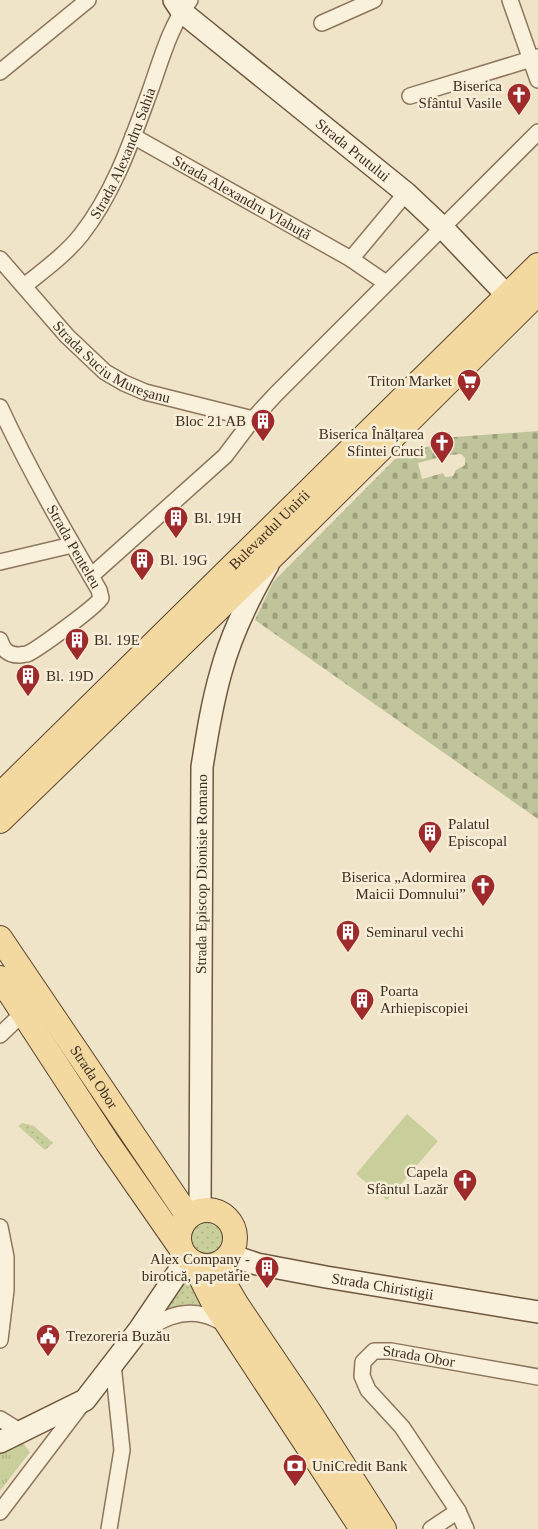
<svg xmlns="http://www.w3.org/2000/svg" width="538" height="1529" font-family="Georgia,serif">
  <style>
    .grass { fill: url(#grass-dots) }
    .cemetery { fill: url(#cemetery-stones); fill-rule: evenodd }
    .park { fill: url(#park-tufts) }
    .pitch { fill: #c9cf9b }
    .lines { fill: none; stroke-linecap: round; stroke-linejoin: round }
    .street-casing { stroke: #8d765c; stroke-width: 18 }
    .secondary-casing { stroke: #6f573f; stroke-width: 24 }
    .primary-casing { stroke: #5b4430; stroke-width: 26 }
    .street { stroke: #faf1dc; stroke-width: 15 }
    .secondary { stroke: #faf1dc; stroke-width: 21 }
    .primary { stroke: #f3d9a0; stroke-width: 24 }
    .labels { text-anchor: middle; stroke-width: 5; stroke-linejoin: round; paint-order: stroke }
    .poi-label { font-size: 15px; fill: #3d2e20; stroke: #f7eed8; text-anchor: start }
    .street-label { font-size: 15px; fill: #3d2e20; stroke: #f7eed8 }
  </style>
  <defs>
    <pattern id="grass-dots" width="8" height="8" patternUnits="userSpaceOnUse" patternTransform="scale(1.25)"><rect width="8" height="8" fill="#c9cf9b"/><path d="M2 2h.1M6 6h.1" fill="none" stroke="#aeb285" stroke-width="1.8" stroke-linecap="round"/></pattern>
    <pattern id="cemetery-stones" width="16" height="16" patternUnits="userSpaceOnUse" patternTransform="scale(1.25)"><rect width="16" height="16" fill="#bfc49a"/><path d="M2 7V4a2 2 0 0 1 4 0v3zM10 15v-3a2 2 0 0 1 4 0v3z" fill="#9ca07d"/></pattern>
    <pattern id="park-tufts" width="24" height="20" patternUnits="userSpaceOnUse" patternTransform="scale(1.25)"><rect width="24" height="20" fill="#c9cf9b"/><path d="M3 7l-1-3M5 7V3M7 7l1-3M15 17l-1-3M17 17v-4M19 17l1-3" fill="none" stroke="#aeb285"/></pattern>
  </defs>
  <rect width="100%" height="100%" fill="#f0e4c8"/>
  <g class="grass">
    <polygon points="23,1123 34,1126 53,1143 45,1150 18,1126"/>
    <path d="M 208,1214 C 253,1224 220,1279 194,1258 C 189,1254 186,1243 183,1237 L 188,1223 Z"/>
    <polygon points="186,1272 203,1305 184,1304 159,1316"/>
  </g>
  <path class="cemetery" d="M 538,431 L 538,819 L 255,620 L 273,582 L 395,459 L 454,437 ZM 445,450 L 448,451 L 450,455 L 461,454 L 465,458 L 465,465 L 456,470 L 453,476 L 445,477 L 443,473 L 422,479 L 418,463 L 437,458 L 438,454 Z"/>
  <polygon class="park" points="20,1440 30,1452 0,1491 0,1451"/>
  <polygon class="pitch" points="407,1114 438,1141 387,1200 356,1174"/>
  <g class="lines">
    <defs>
      <g id="street">
        <polyline points="510,0 538,80"/>
        <polyline points="322,23 374,0"/>
        <polyline points="0,72 88,0"/>
        <polyline points="410,96 538,57"/>
        <path id="s1" d="M 133,136 L 351,259 L 386,283"/>
        <path id="s2" d="M 0,259 L 67,336 L 105,372 L 124,383 L 145,392 L 253,419"/>
        <polyline points="351,259 406,193"/>
        <path id="s3" d="M 24,286 C 44,270 65,255 81,235 C 114,193 132,140 150,91 C 161,60 170,26 190,0"/>
        <path id="s4" d="M 0,407 C 29,470 64,530 99,590 L 101,598 C 97,606 37,650 27,654 C 26,654 20,655 19,655 C 8,655 3,650 0,640"/>
        <polyline points="0,562 72,545"/>
        <polyline points="91,576 225,456 253,419 276,394 538,132"/>
        <polyline points="0,1035 23,1013"/>
        <polyline points="0,1227 6,1257 6,1290 0,1340"/>
        <path d="M 141,1333 C 160,1320 180,1309 204,1315 C 211,1316 219,1321 226,1324"/>
        <polyline points="0,1419 21,1432"/>
        <polyline points="0,1512 82,1404"/>
        <polyline points="109,1529 122,1450 113,1364"/>
        <polyline points="431,1529 458,1511"/>
        <path id="s5" d="M 466,1529 L 458,1511 L 402,1427 L 368,1390 L 362,1376 L 363,1362 L 374,1351 L 391,1351 L 538,1377"/>
      </g>
      <g id="secondary">
        <path id="s6" d="M 174,0 L 182,12 L 406,193 L 442,227 L 518,307"/>
        <path id="s7" d="M 200,1210 L 202,767 C 207,735 212,703 221,672 C 231,635 249,598 268,565"/>
        <path id="s8" d="M 230,1255 L 257,1264 L 326,1277 L 538,1312"/>
        <polyline points="0,1442 85,1400 139,1330 187,1259"/>
      </g>
      <g id="primary">
        <path id="s9" d="M 0,795 L 538,265"/>
        <polyline points="0,821 277,552 538,293"/>
        <path id="s10" d="M 0,938 L 188,1216"/>
        <polyline points="0,978 107,1142 180,1247"/>
        <circle cx="207" cy="1238" r="28"/>
        <polyline points="223,1261 227,1288 237,1305 308,1410 384,1529"/>
        <polyline points="194,1264 213,1302 362,1529"/>
      </g>
    </defs>
    <use href="#street" class="street-casing"/>
    <use href="#secondary" class="secondary-casing"/>
    <use href="#primary" class="primary-casing"/>
    <use href="#street" class="street"/>
    <use href="#secondary" class="secondary"/>
    <use href="#primary" class="primary"/>
  </g>
  <defs>
    <symbol id="church-pin" viewBox="-11 -11 22 30"><path d="M0 17L-7.5 6A9.5 9.5 0 1 1 7.5 6Z" fill="#9e2a2b" stroke="#f7eed8"/><path d="M-1.2-6h2.4v3.5h3.3v2.4h-3.3V6h-2.4V-.1h-3.3v-2.4h3.3Z" fill="#fff"/></symbol>
    <symbol id="supermarket-pin" viewBox="-11 -11 22 30"><path d="M0 17L-7.5 6A9.5 9.5 0 1 1 7.5 6Z" fill="#9e2a2b" stroke="#f7eed8"/><path d="M-6-5.5h2.5l.6 2H6L4.5 2H-2.5L-4.4-4H-6ZM-1.5 3.2a1.3 1.3 0 1 0 .1 0ZM3 3.2a1.3 1.3 0 1 0 .1 0Z" fill="#fff"/></symbol>
    <symbol id="building-pin" viewBox="-11 -11 22 30"><path d="M0 17L-7.5 6A9.5 9.5 0 1 1 7.5 6Z" fill="#9e2a2b" stroke="#f7eed8"/><path d="M-4-6H4V6H1V3H-1V6H-4ZM-2.5-4.3h1.7v1.8h-1.7ZM.8-4.3h1.7v1.8H.8ZM-2.5-1h1.7V.8h-1.7ZM.8-1h1.7V.8H.8Z" fill="#fff"/></symbol>
    <symbol id="civic-pin" viewBox="-11 -11 22 30"><path d="M0 17L-7.5 6A9.5 9.5 0 1 1 7.5 6Z" fill="#9e2a2b" stroke="#f7eed8"/><path d="M-.6-6.5H3V-4.5H.6V-3L4-1V1h2V6H-6V1h2V-1L-.6-3ZM-1.2 2.5V6h2.4V2.5Z" fill="#fff"/></symbol>
    <symbol id="bank-pin" viewBox="-11 -11 22 30"><path d="M0 17L-7.5 6A9.5 9.5 0 1 1 7.5 6Z" fill="#9e2a2b" stroke="#f7eed8"/><path d="M-6-4H6V4H-6ZM0-2.3a2.3 2.3 0 1 0 0 4.6a2.3 2.3 0 1 0 0-4.6Z" fill="#fff"/></symbol>
  </defs>
  <g fill-rule="evenodd">
    <use href="#church-pin" x="505" y="81" width="28" height="38"/>
    <use href="#supermarket-pin" x="455" y="367" width="28" height="38"/>
    <use href="#building-pin" x="249" y="407" width="28" height="38"/>
    <use href="#church-pin" x="428" y="429" width="28" height="38"/>
    <use href="#building-pin" x="162" y="504" width="28" height="38"/>
    <use href="#building-pin" x="128" y="546" width="28" height="38"/>
    <use href="#building-pin" x="63" y="626" width="28" height="38"/>
    <use href="#building-pin" x="14" y="662" width="28" height="38"/>
    <use href="#building-pin" x="416" y="819" width="28" height="38"/>
    <use href="#church-pin" x="469" y="872" width="28" height="38"/>
    <use href="#building-pin" x="334" y="918" width="28" height="38"/>
    <use href="#building-pin" x="348" y="986" width="28" height="38"/>
    <use href="#church-pin" x="451" y="1167" width="28" height="38"/>
    <use href="#building-pin" x="253" y="1254" width="28" height="38"/>
    <use href="#civic-pin" x="34" y="1322" width="28" height="38"/>
    <use href="#bank-pin" x="281" y="1452" width="28" height="38"/>
  </g>
  <g class="labels">
    <g class="poi-label">
      <text x="502" y="91" text-anchor="end">Biserica<tspan x="502" dy="17">Sfântul Vasile</tspan></text>
      <text x="452" y="386" text-anchor="end">Triton Market</text>
      <text x="246" y="426" text-anchor="end">Bloc 21 AB</text>
      <text x="424" y="439" text-anchor="end">Biserica Înălțarea<tspan x="424" dy="17">Sfintei Cruci</tspan></text>
      <text x="194" y="523">Bl. 19H</text>
      <text x="160" y="565">Bl. 19G</text>
      <text x="94" y="645">Bl. 19E</text>
      <text x="46" y="681">Bl. 19D</text>
      <text x="448" y="829">Palatul<tspan x="448" dy="17">Episcopal</tspan></text>
      <text x="466" y="882" text-anchor="end">Biserica „Adormirea<tspan x="466" dy="17">Maicii Domnului”</tspan></text>
      <text x="366" y="937">Seminarul vechi</text>
      <text x="380" y="996">Poarta<tspan x="380" dy="17">Arhiepiscopiei</tspan></text>
      <text x="448" y="1177" text-anchor="end">Capela<tspan x="448" dy="17">Sfântul Lazăr</tspan></text>
      <text x="250" y="1264" text-anchor="end">Alex Company -<tspan x="250" dy="17">birotică, papetărie</tspan></text>
      <text x="66" y="1341">Trezoreria Buzău</text>
      <text x="312" y="1471">UniCredit Bank</text>
    </g>
    <g class="street-label">
      <text dy="5" stroke="none"><textPath href="#s6" startOffset="234">Strada Prutului</textPath></text>
      <text dy="5" stroke="none"><textPath href="#s3" startOffset="169">Strada Alexandru Sahia</textPath></text>
      <text dy="5" stroke="none"><textPath href="#s1" startOffset="125">Strada Alexandru Vlahuță</textPath></text>
      <text dy="5" stroke="none"><textPath href="#s2" startOffset="155">Strada Suciu Mureșanu</textPath></text>
      <text dy="5" stroke="none"><textPath href="#s9" startOffset="378">Bulevardul Unirii</textPath></text>
      <text dy="5" stroke="none"><textPath href="#s4" startOffset="158">Strada Penteleu</textPath></text>
      <text dy="5" stroke="none"><textPath href="#s7" startOffset="336">Strada Episcop Dionisie Romano</textPath></text>
      <text dy="5" stroke="none"><textPath href="#s10" startOffset="168">Strada Obor</textPath></text>
      <text dy="5" stroke="none"><textPath href="#s8" startOffset="156">Strada Chiristigii</textPath></text>
      <text dy="5" stroke="none"><textPath href="#s5" startOffset="261">Strada Obor</textPath></text>
    </g>
  </g>
</svg>
